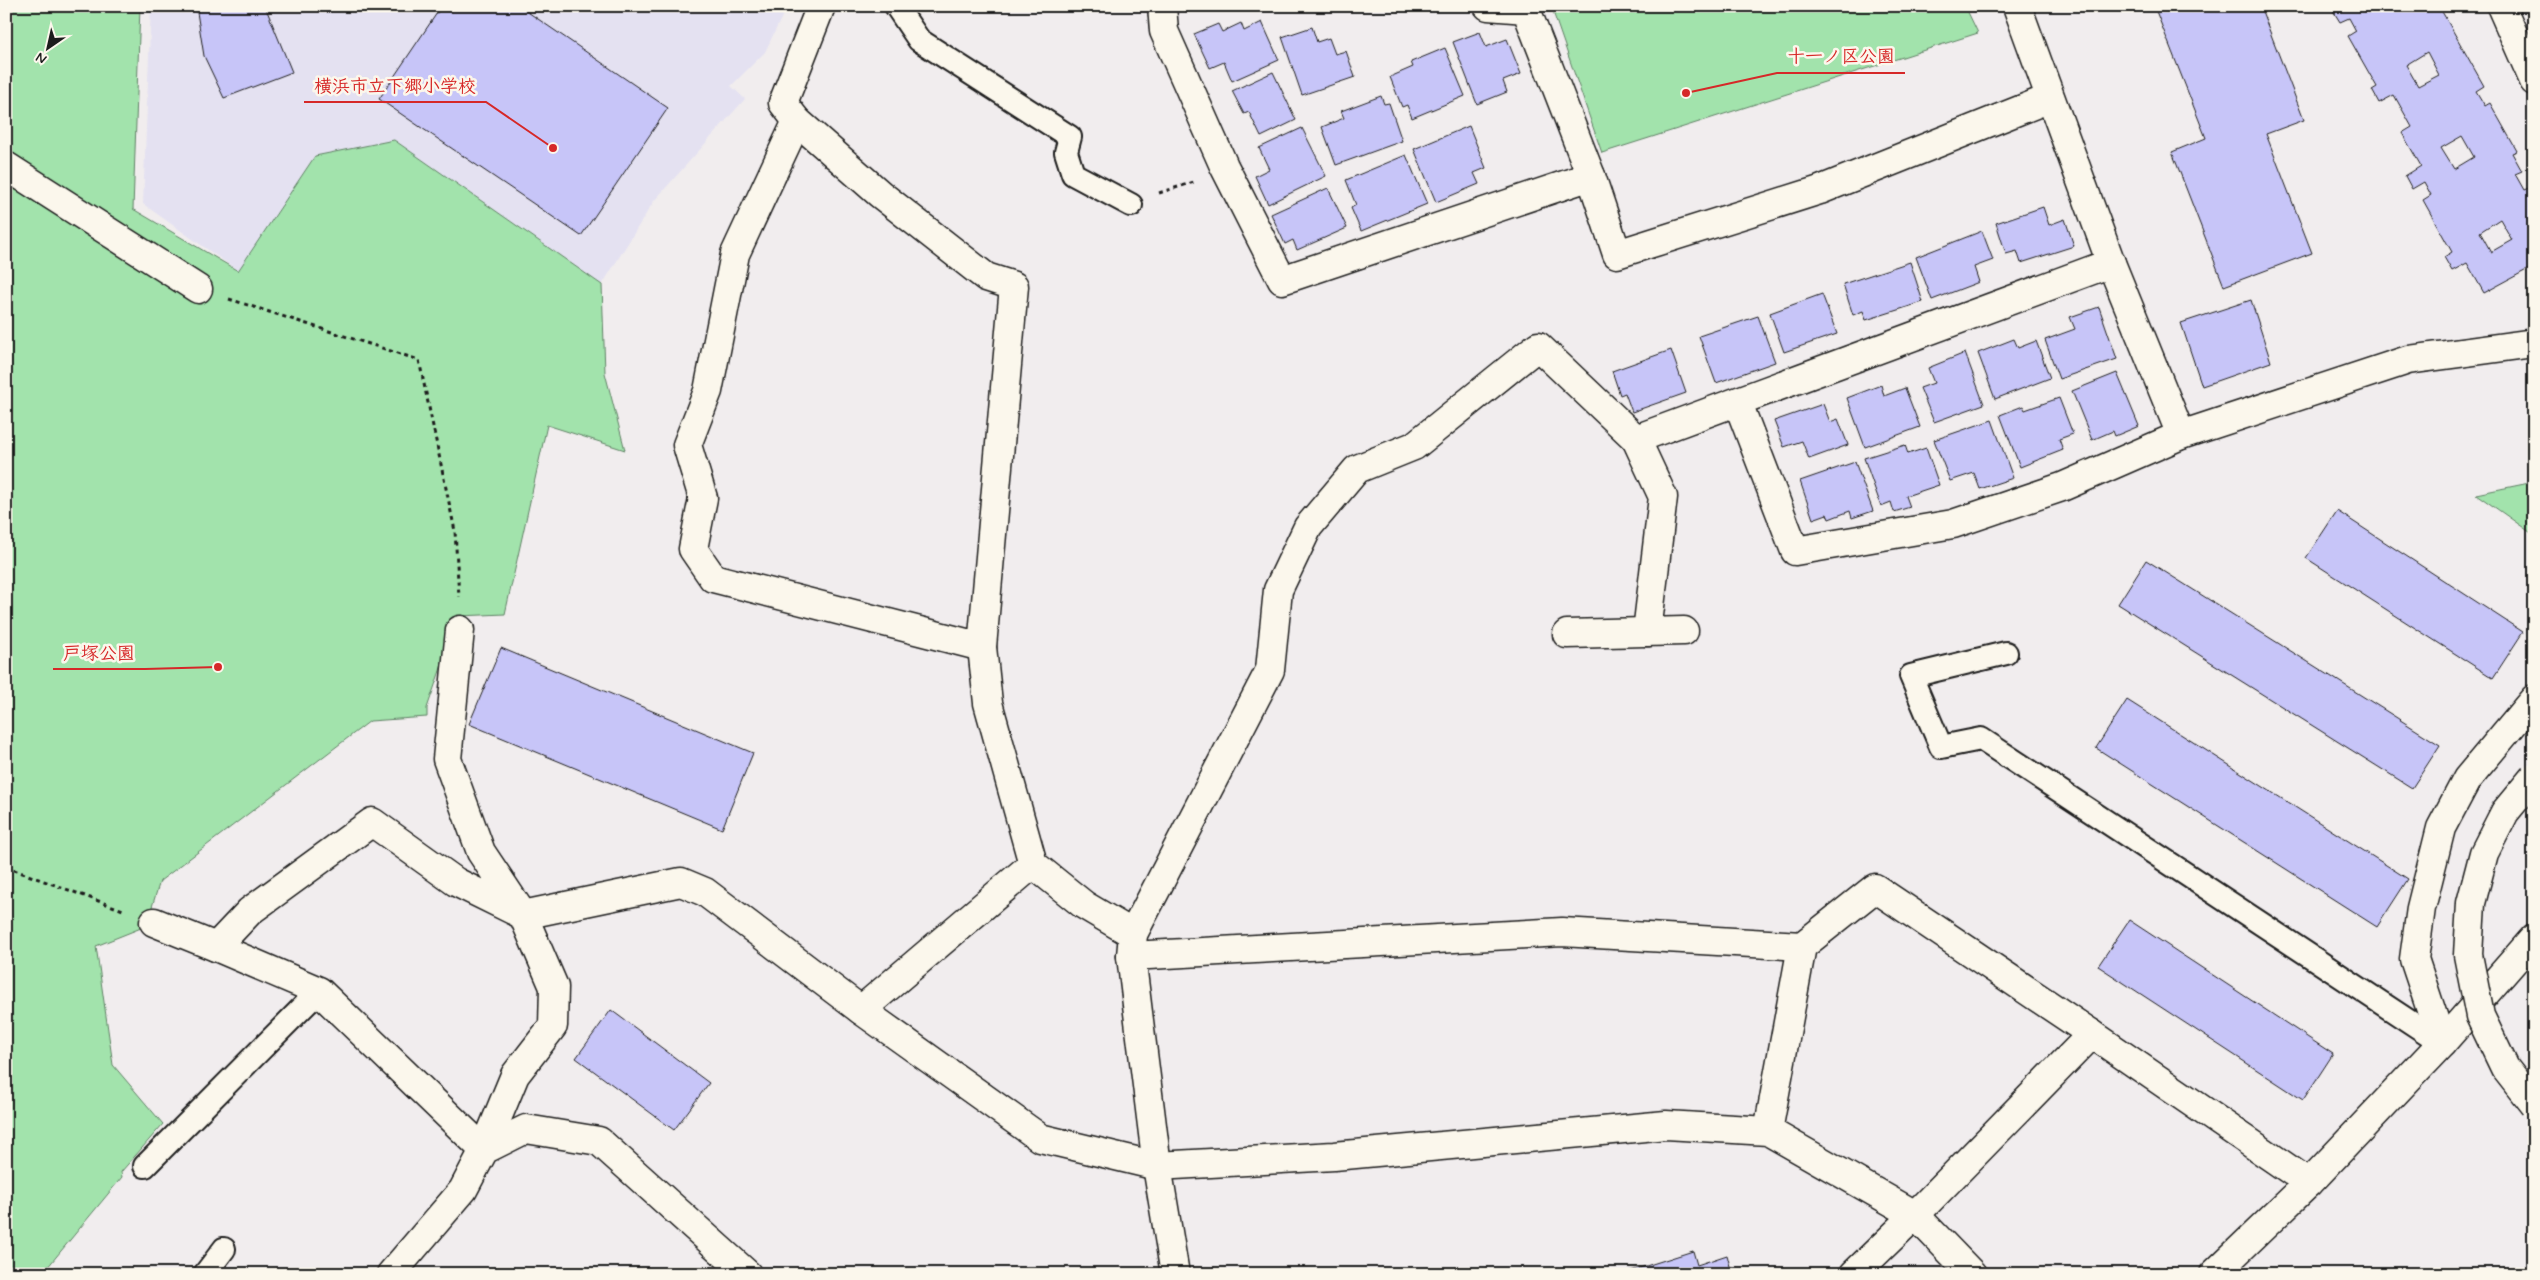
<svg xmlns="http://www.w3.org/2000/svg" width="2540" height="1280" font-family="Mynerve,'Klee One',sans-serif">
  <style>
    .built { fill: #e4e1f1 }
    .green { fill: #a2e3ac; stroke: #5f8064 }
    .building { fill: #c7c5f8; stroke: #1c1c1c; fill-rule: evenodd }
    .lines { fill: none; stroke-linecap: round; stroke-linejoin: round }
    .service-casing { stroke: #1c1c1c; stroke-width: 26 }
    .minor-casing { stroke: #1c1c1c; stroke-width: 31 }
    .tertiary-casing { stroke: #1c1c1c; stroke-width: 31 }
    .path { stroke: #1c1c1c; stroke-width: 3; stroke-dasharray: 4 4; stroke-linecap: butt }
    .service { stroke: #fbf7ec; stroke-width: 22 }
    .minor { stroke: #fbf7ec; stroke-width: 28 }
    .tertiary { stroke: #fbf7ec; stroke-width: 28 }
    .tertiary-bridge-casing { stroke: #1c1c1c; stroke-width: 31; stroke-linecap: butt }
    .tertiary-bridge { stroke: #fbf7ec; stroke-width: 28 }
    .leader { fill: none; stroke: #d62828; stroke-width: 2 }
    .callout-dot { fill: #d62828; stroke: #fbf7ec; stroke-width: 2 }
    .callout-label { font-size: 18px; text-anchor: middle; font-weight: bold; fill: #d62828; stroke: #fbf7ec; stroke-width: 5; stroke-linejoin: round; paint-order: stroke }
  </style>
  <rect width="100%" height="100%" fill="#f1edee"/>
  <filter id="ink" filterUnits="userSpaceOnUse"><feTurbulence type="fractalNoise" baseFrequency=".02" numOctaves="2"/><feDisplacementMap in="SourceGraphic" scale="10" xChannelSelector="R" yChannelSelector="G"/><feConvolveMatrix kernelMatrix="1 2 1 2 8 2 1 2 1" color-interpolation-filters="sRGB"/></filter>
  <g filter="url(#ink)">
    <polygon class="built" points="151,6 787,6 765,52 731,86 745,99 654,201 602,285 394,140 315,156 238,271 143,204"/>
    <g class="green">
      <polygon points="6,6 140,6 133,209 238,271 315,156 394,140 602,285 605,373 625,450 547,425 505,614 459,616 427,708 427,717 370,721 160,881 146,926 96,946 113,1065 163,1124 121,1172 122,1177 42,1274 6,1274"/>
      <polygon points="1551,6 1965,6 1978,33 1602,153"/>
      <polygon points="2534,482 2534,535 2476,494"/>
    </g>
    <g class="building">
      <polygon points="196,6 265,6 292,72 224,98 204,56"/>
      <polygon points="454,6 519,6 668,108 581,236 379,99 441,7 450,12"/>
      <polygon points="2154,6 2260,6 2304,120 2266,134 2312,253 2224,286 2172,152 2206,138"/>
      <path d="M 2336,6 L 2444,6 L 2440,8 L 2484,86 L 2476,91 L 2485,106 L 2490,103 L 2517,151 L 2512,153 L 2522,171 L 2515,174 L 2524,190 L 2531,187 L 2534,192 L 2534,266 L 2484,293 L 2467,263 L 2452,271 L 2444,257 L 2452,252 L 2423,200 L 2431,195 L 2424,182 L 2412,189 L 2405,176 L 2421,166 L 2402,133 L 2412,127 L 2394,95 L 2379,103 L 2372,90 L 2377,87 L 2348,36 L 2356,31 L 2349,18 L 2340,22 L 2332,9 ZM 2427,52 L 2439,75 L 2418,86 L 2406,65 ZM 2462,136 L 2474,157 L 2454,169 L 2441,148 ZM 2500,219 L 2512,240 L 2491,252 L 2480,232 Z"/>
      <polygon points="1262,22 1279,60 1232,81 1224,62 1210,68 1194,34 1218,24 1222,32 1241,23 1244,31"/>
      <polygon points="1312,27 1317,42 1329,38 1335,54 1346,51 1355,77 1302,95 1282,37"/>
      <polygon points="1480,32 1486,47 1507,39 1521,74 1503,81 1507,92 1477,104 1453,42"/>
      <polygon points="1445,48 1465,96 1412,118 1407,105 1402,107 1390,77 1413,67 1411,62"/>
      <polygon points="1273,72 1296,120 1261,137 1249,112 1244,114 1232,91"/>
      <polygon points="1381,96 1384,104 1389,103 1402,141 1336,165 1322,127 1344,118 1341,111"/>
      <polygon points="1469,126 1486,168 1474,173 1479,184 1436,202 1414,149"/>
      <polygon points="1302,128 1326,176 1268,204 1255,176 1269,169 1259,148"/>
      <polygon points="1406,155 1427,204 1361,231 1351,208 1356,205 1346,180"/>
      <polygon points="1328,188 1347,228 1297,250 1293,240 1285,244 1271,214"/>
      <polygon points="2043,207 2049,225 2065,219 2074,246 2021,263 2017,251 2006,254 1996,223"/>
      <polygon points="1982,231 1993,260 1974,267 1979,282 1932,300 1916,257"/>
      <polygon points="1910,262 1923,302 1866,320 1863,311 1853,315 1843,284"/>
      <polygon points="1822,294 1837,334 1784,352 1770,313"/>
      <polygon points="2251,300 2271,362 2202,386 2181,323"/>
      <polygon points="2099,307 2117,359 2059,379 2045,340 2075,329 2070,317"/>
      <polygon points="1758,316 1775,362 1716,383 1699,336"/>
      <polygon points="2014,339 2018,348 2036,341 2050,378 1995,399 1978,353"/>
      <polygon points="1671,350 1686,393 1632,412 1625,393 1620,395 1612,371"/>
      <polygon points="1965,353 1984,404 1934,422 1920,388 1934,383 1928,368"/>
      <polygon points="2117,373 2139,426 2115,436 2113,431 2092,440 2072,391"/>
      <polygon points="1881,385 1884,396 1905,388 1920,427 1865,447 1847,398"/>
      <polygon points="2059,398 2073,434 2059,439 2063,450 2020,467 2000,415 2023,406 2025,410"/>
      <polygon points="1823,404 1830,422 1838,419 1848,445 1809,459 1802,441 1784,447 1774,421"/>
      <polygon points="1992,420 2013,478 1980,489 1974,473 1950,481 1934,440"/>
      <polygon points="1905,445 1908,454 1926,448 1939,485 1906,496 1910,507 1894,512 1891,502 1881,506 1864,458"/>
      <polygon points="1855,462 1873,511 1852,518 1850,511 1829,519 1827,514 1813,519 1800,481"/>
      <polygon points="2337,511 2523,632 2493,678 2306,558"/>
      <polygon points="2146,560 2440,745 2412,788 2118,604"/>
      <polygon points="501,648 753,753 722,829 469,724"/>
      <polygon points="2127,700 2408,879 2377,927 2096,748"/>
      <polygon points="2129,920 2333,1054 2303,1100 2098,966"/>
      <polygon points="611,1010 709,1083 674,1130 576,1058"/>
      <polygon points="1693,1251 1697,1265 1727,1255 1732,1274 1621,1274"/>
    </g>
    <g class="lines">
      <defs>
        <g id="service">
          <polyline points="896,6 919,40 1070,137 1066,152 1073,174 1131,205"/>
          <polyline points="2006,653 1911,676 1941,747 1981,739 2442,1043"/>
          <polyline points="145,1166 319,991"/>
          <polyline points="205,1274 224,1249"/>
        </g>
        <g id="minor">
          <polyline points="821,6 783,103 797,121 880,194 986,277 1014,286 982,647 988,703 1033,864 1084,905 1133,934"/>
          <polyline points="1162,6 1164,31 1224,166 1282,280 1591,176"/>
          <polyline points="1488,6 1526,9 1591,176 1617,254 1820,190 2050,98"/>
          <polyline points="797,121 735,254 708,391 687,445 703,498 693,549 713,578 982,647"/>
          <polyline points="6,166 198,289"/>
          <polyline points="1738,403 1795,551 1953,524 2062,487 2181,435"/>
          <polyline points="1636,439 2111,263"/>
          <polyline points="460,630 447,759 481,852 523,915 554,987 553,1026 515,1075 484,1150 319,991 216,947 250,911 372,822 456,882 523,915 681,882 705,892 861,1010 1040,1138 1157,1166 1334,1156 1666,1125 1768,1131 1915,1215 1972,1274"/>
          <polyline points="1567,634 1684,631"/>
          <polyline points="154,922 216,947"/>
          <polyline points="1131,956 1562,932 1802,946"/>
          <polyline points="861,1010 1033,864"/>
          <polyline points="2442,1043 2414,959 2421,908 2441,828 2467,779 2534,699"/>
          <polyline points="1768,1131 1802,946 1875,888 2092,1034 2309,1183"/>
          <polyline points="391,1274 463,1190 484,1150 526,1129 599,1141 747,1274"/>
          <polyline points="1175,1274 1157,1166 1131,956 1133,934 1270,670 1278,590 1308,527 1357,469 1414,446 1538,346 1636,439 1663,497 1647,632"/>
          <polyline points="1854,1274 1915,1215 2092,1034"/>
          <polyline points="2214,1274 2309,1183 2442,1043 2534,938"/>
        </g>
        <g id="tertiary">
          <polyline points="2017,6 2111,263 2181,435 2408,360 2534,343"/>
          <polyline points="2501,6 2534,81"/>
        </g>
      </defs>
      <use href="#service" class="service-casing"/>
      <use href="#minor" class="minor-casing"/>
      <use href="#tertiary" class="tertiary-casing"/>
      <g class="path">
        <polyline points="1159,193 1194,182"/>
        <polyline points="229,299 419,360 455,531 459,597"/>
        <polyline points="6,867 123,910"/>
      </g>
      <use href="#service" class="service"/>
      <use href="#minor" class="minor"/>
      <use href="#tertiary" class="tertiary"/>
      <defs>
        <polyline id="tertiary-bridge" points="2534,777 2505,812 2484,853 2471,903 2468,955 2480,1016 2505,1068 2534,1105"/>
      </defs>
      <use href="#tertiary-bridge" class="tertiary-bridge-casing"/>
      <use href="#tertiary-bridge" class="tertiary-bridge"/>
    </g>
  </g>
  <path class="leader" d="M1686 93L1777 73H1905M553 148L486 102H304M218 667L145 669H53"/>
  <g class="callout-dot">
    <circle cx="1686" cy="93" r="5"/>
    <circle cx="553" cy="148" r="5"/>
    <circle cx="218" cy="667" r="5"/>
  </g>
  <g class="callout-label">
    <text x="1841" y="62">十一ノ区公園</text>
    <text x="395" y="92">横浜市立下郷小学校</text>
    <text x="99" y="659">戸塚公園</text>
  </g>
  <rect width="2540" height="1280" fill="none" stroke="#fbf7ec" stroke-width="25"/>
  <rect x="12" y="12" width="2515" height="1255" fill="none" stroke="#1c1c1c" stroke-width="2" filter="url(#ink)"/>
  <g transform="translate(48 48) rotate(214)" stroke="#fbf7ec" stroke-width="4" paint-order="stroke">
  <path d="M0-4L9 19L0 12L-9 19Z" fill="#1c1c1c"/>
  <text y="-8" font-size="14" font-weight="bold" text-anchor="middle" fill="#1c1c1c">N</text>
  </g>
</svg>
